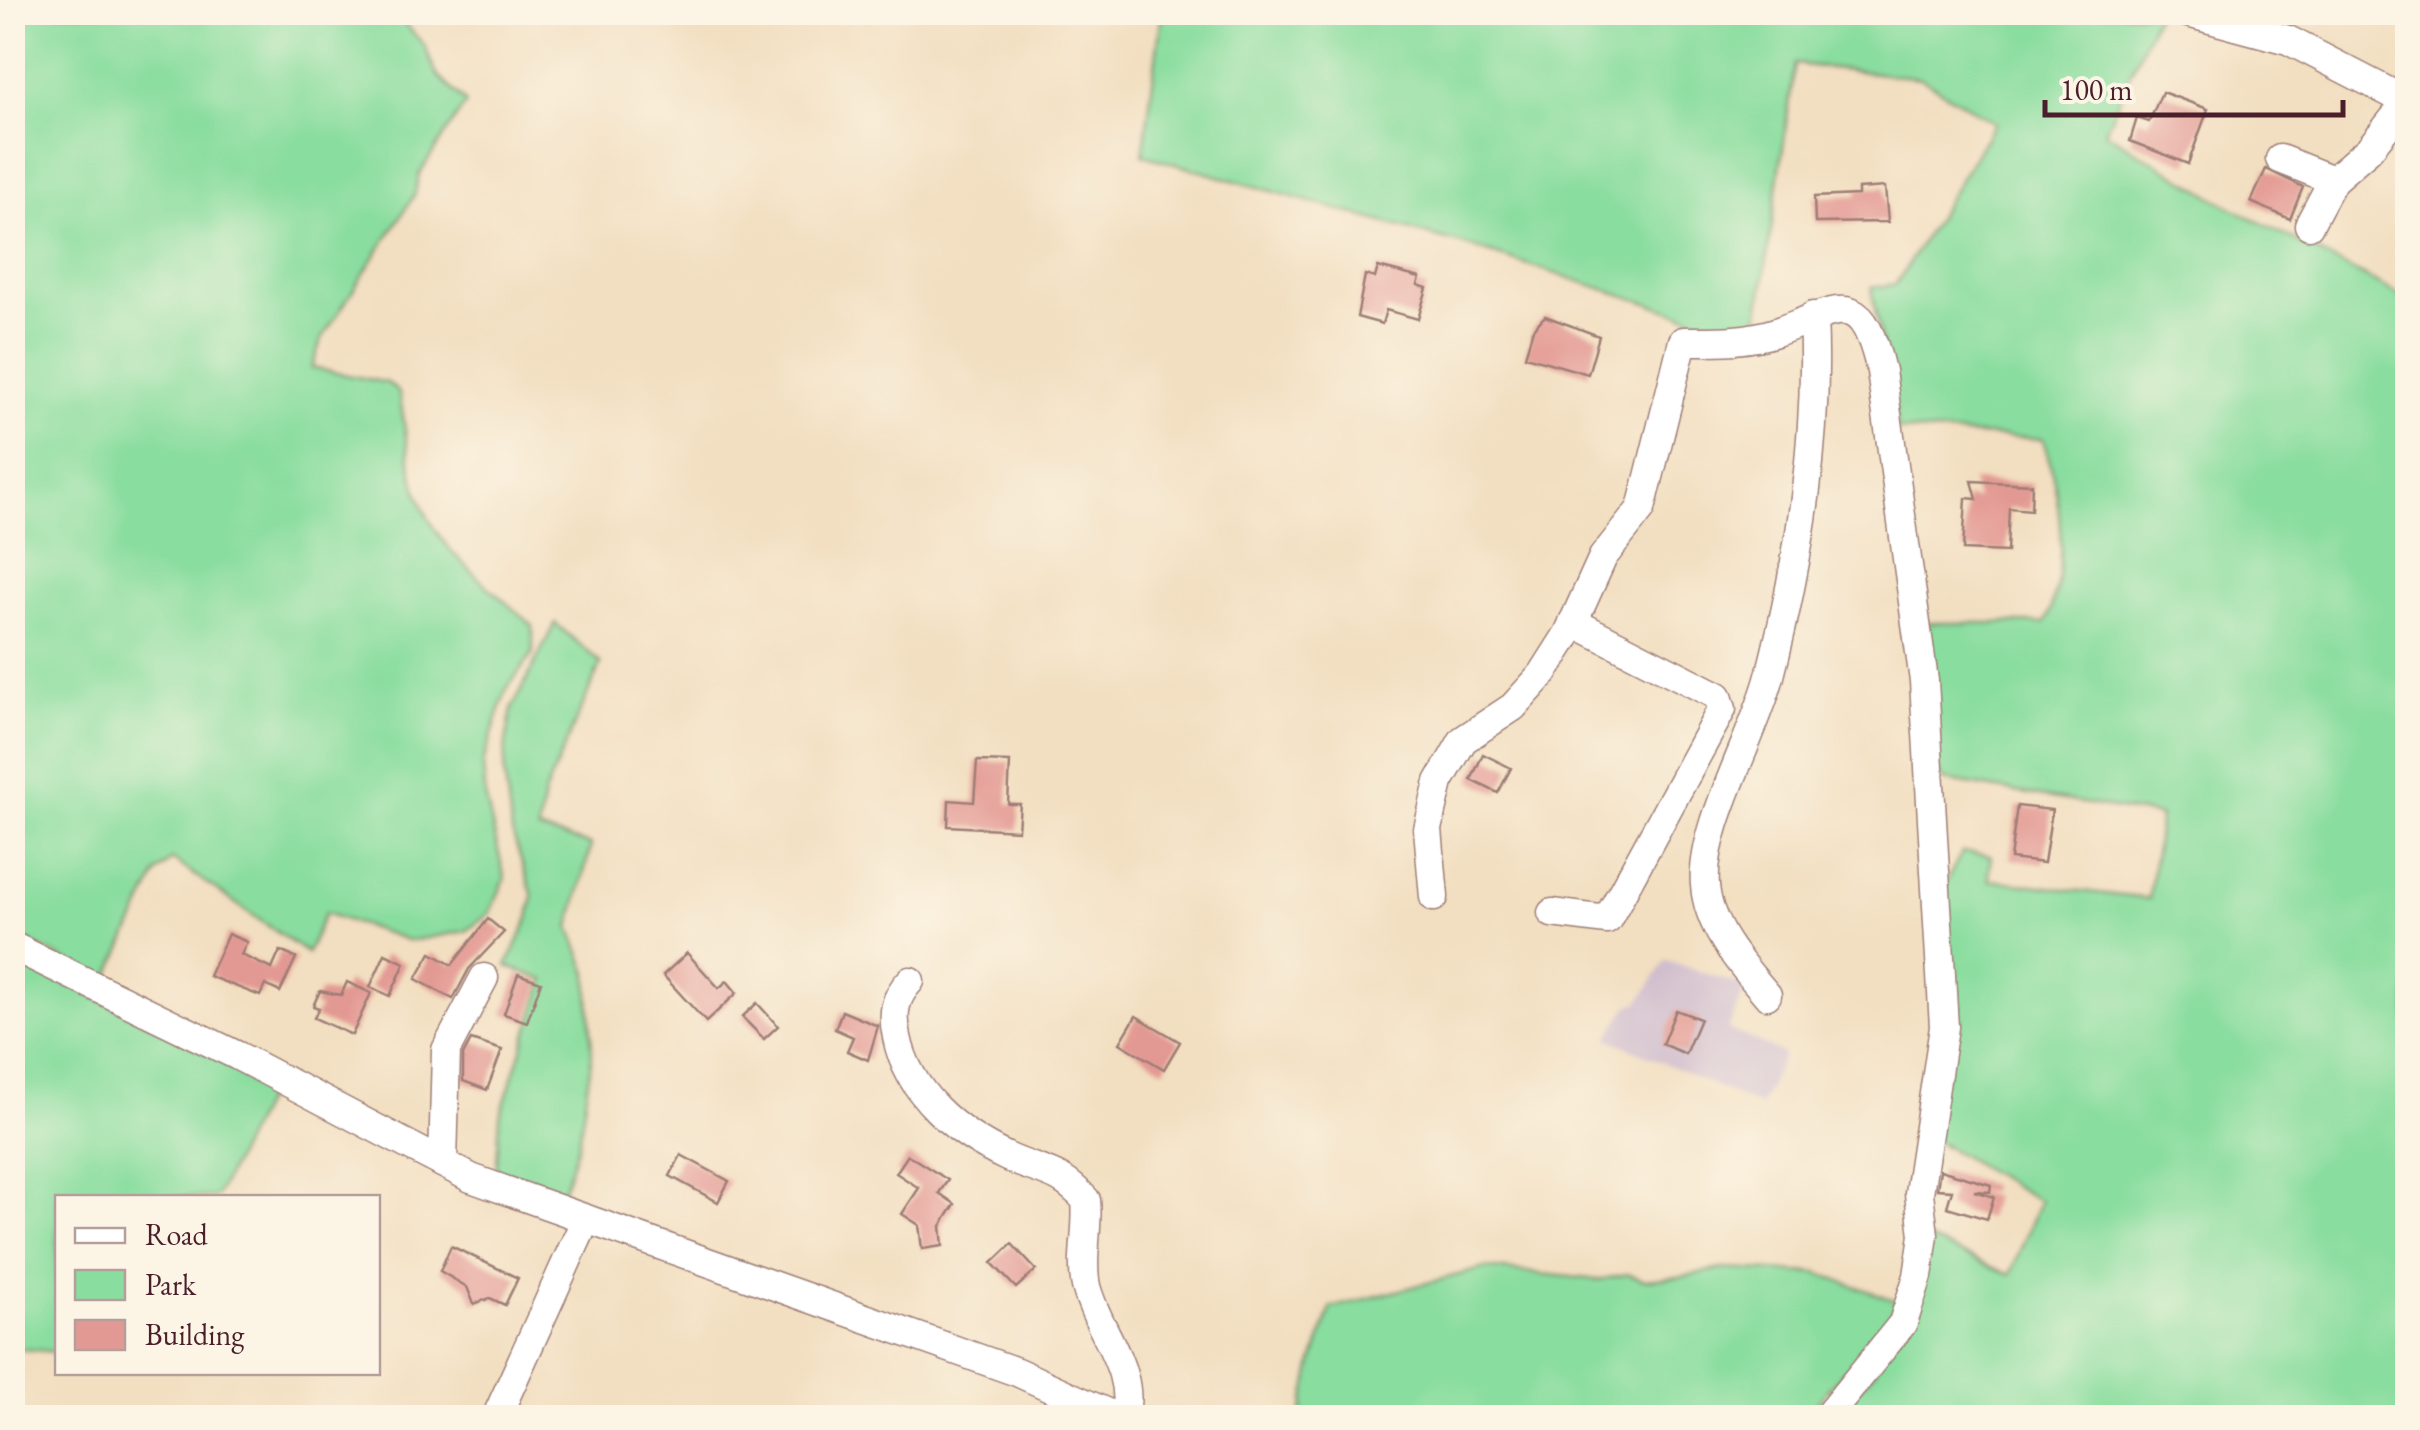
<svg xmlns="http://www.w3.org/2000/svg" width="2420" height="1430" font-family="'EB Garamond',serif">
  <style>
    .industrial { fill: #d0bdcd }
    .green { fill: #89dd9e; stroke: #6a7e64; stroke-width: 2.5 }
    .building { fill: #e39993 }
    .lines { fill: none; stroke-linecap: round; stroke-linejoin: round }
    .minor-casing { stroke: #9e7e76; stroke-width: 31 }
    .minor { stroke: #fff; stroke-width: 28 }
  </style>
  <rect width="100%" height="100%" fill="#fcf5e5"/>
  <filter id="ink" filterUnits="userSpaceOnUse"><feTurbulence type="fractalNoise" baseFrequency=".01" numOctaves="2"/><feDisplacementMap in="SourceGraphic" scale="20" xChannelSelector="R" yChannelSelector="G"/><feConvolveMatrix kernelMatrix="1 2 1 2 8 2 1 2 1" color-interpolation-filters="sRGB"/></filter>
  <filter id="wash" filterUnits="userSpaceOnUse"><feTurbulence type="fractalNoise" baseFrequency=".0048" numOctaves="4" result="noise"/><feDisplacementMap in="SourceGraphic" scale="40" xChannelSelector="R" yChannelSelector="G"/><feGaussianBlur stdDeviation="2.25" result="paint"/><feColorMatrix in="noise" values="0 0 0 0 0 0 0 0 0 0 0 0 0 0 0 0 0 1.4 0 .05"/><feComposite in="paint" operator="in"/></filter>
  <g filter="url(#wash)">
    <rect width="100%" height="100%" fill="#f2dec0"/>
    <polygon class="industrial" points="1666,960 1746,987 1728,1029 1784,1054 1760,1106 1608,1038 1628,1006 1639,1002"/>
    <g class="green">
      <path d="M 12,13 L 395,13 L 424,45 L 437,75 L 466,103 L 419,174 L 415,194 L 321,340 L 312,368 L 388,383 L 399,393 C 408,438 408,488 434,528 C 456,563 502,598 533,626 L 533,653 L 506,690 L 483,763 L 485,795 L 505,879 L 489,914 L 466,931 L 410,941 L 325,913 L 307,953 L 172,859 L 157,873 L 107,981 L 13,934 Z"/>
      <path d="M 1162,13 L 2157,13 L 2105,132 L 2223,203 L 2407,299 L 2407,1417 L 1833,1417 L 1874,1371 L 1927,1239 L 2010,1275 L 2040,1201 L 1929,1137 L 1944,886 L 1962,852 L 1991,856 L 1989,880 L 2149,899 L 2160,816 L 1944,780 L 1937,769 L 1925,623 L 2045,623 C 2070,570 2061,493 2043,439 L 1898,430 L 1871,288 L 1896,284 L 1995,123 L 1921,78 L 1795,64 L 1757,328 L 1735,331 L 1472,247 L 1143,155 Z"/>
      <polygon points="555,623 601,663 544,794 538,830 591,845 570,927 588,973 592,1055 578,1145 560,1199 496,1179 500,1116 545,980 507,966 529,918 533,896 512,833 504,772 506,742 512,709"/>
      <polygon points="12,956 272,1085 216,1197 58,1198 57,1352 13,1348"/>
      <path d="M 1485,1268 L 1599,1280 L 1627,1274 L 1644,1280 L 1679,1277 L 1722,1269 L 1818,1273 L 1897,1301 C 1880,1350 1832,1372 1809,1417 L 1301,1418 L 1313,1362 L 1331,1308 Z"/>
    </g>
    <g id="blocks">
      <g class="building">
        <polygon points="2162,92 2208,109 2188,164 2130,141 2137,118 2149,122"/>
        <polygon points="2266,169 2303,187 2290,219 2251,202"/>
        <polygon points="1885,187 1888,222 1815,223 1814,197 1858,195 1858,189"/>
        <polygon points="1378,267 1420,278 1418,285 1427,288 1418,319 1386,310 1382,324 1357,317 1365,275 1375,278"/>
        <polygon points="1545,316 1599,336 1588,374 1525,356 1533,329"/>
        <polygon points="1972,481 2032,484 2031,510 2009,508 2007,552 1963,550 1966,498 1977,499"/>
        <polygon points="1483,754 1511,768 1498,793 1471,780"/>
        <polygon points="977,761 1010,762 1008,804 1020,804 1018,830 948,826 949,800 974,802"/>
        <polygon points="2017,806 2052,810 2044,863 2010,859"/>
        <polygon points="488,919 504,932 469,969 453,999 416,979 431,953 452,965"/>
        <polygon points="228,934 247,942 241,955 272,969 280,951 296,958 280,992 265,985 260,996 209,976"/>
        <polygon points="687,953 719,988 727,981 737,993 706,1022 663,975"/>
        <polygon points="385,954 405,963 390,996 370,987"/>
        <polygon points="518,974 541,982 527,1022 504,1014"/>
        <polygon points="347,982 371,993 352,1035 314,1018 319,1008 313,1006 320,991 341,995"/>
        <polygon points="757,1003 778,1026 764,1039 742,1017"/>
        <polygon points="1676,1010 1700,1019 1685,1054 1662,1044"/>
        <polygon points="842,1011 878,1026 868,1060 847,1051 853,1037 835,1029"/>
        <polygon points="1136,1016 1180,1042 1164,1069 1120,1043"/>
        <polygon points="471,1040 502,1050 487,1090 463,1081 463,1055"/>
        <polygon points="681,1155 729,1181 718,1202 670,1176"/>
        <polygon points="908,1155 948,1180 939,1193 955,1204 941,1226 943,1246 922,1249 919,1225 902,1214 919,1188 896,1173"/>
        <polygon points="1940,1170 1991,1185 1990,1192 1974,1191 1994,1197 1987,1219 1947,1207 1952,1190 1937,1189"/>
        <polygon points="1012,1244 1036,1270 1016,1288 992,1263"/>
        <polygon points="451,1246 518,1278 505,1305 490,1298 474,1304 467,1287 440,1271"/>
      </g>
    </g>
  </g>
  <g filter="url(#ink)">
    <use href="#blocks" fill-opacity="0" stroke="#9e7e76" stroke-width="2.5"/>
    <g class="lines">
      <defs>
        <g id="minor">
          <polyline points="2184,12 2288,40 2408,102"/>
          <polyline points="2280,159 2333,180 2309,225"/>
          <polyline points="2333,180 2369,149 2407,102"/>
          <path d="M 1434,897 L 1428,829 L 1439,782 L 1463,740 L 1513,707 L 1542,675 L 1568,634 L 1603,557 L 1641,509 L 1683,341 C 1714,341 1746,342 1776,332 C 1841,309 1861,286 1881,371 L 1924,681 L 1944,1027 L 1919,1193 L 1924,1235 L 1918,1276 L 1903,1323 L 1826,1418"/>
          <polyline points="1552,913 1607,920 1722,709 1718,696 1573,622"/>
          <polyline points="12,946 238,1056 471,1178 1017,1372 1118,1418"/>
          <path d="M 910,981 C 894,998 892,1014 897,1037 C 908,1093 956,1133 1007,1157 C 1044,1174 1057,1169 1086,1200 C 1089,1228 1080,1259 1086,1286 C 1097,1331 1137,1370 1124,1418"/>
          <path d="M 1767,995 C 1741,964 1708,928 1705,885 C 1700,828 1755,735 1770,676 C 1800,558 1819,438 1813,316"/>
          <polyline points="443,1163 446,1050 484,978"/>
          <polyline points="496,1418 586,1219"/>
        </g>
      </defs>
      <use href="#minor" class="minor-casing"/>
      <use href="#minor" class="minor"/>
    </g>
  </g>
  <rect width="2420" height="1430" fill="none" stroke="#fcf5e5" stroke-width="50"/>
  <rect x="55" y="1195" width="325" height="180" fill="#fcf5e5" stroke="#b59f9b" stroke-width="2.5"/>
  <rect x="75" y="1228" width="50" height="15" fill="#ffffff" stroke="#b59f9b" stroke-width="2.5"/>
  <text x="145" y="1245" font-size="30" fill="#4a1f2b">Road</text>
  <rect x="75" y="1270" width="50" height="30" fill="#89dd9e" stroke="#b59f9b" stroke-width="2.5"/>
  <text x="145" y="1295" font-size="30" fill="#4a1f2b">Park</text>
  <rect x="75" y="1320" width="50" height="30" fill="#e39993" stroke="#b59f9b" stroke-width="2.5"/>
  <text x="145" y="1345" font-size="30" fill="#4a1f2b">Building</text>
  <path d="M2045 100v15h298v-15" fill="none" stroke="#4a1f2b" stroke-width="5"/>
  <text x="2060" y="100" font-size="30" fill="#4a1f2b" stroke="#fcf5e5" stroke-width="8" paint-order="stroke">100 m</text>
</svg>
